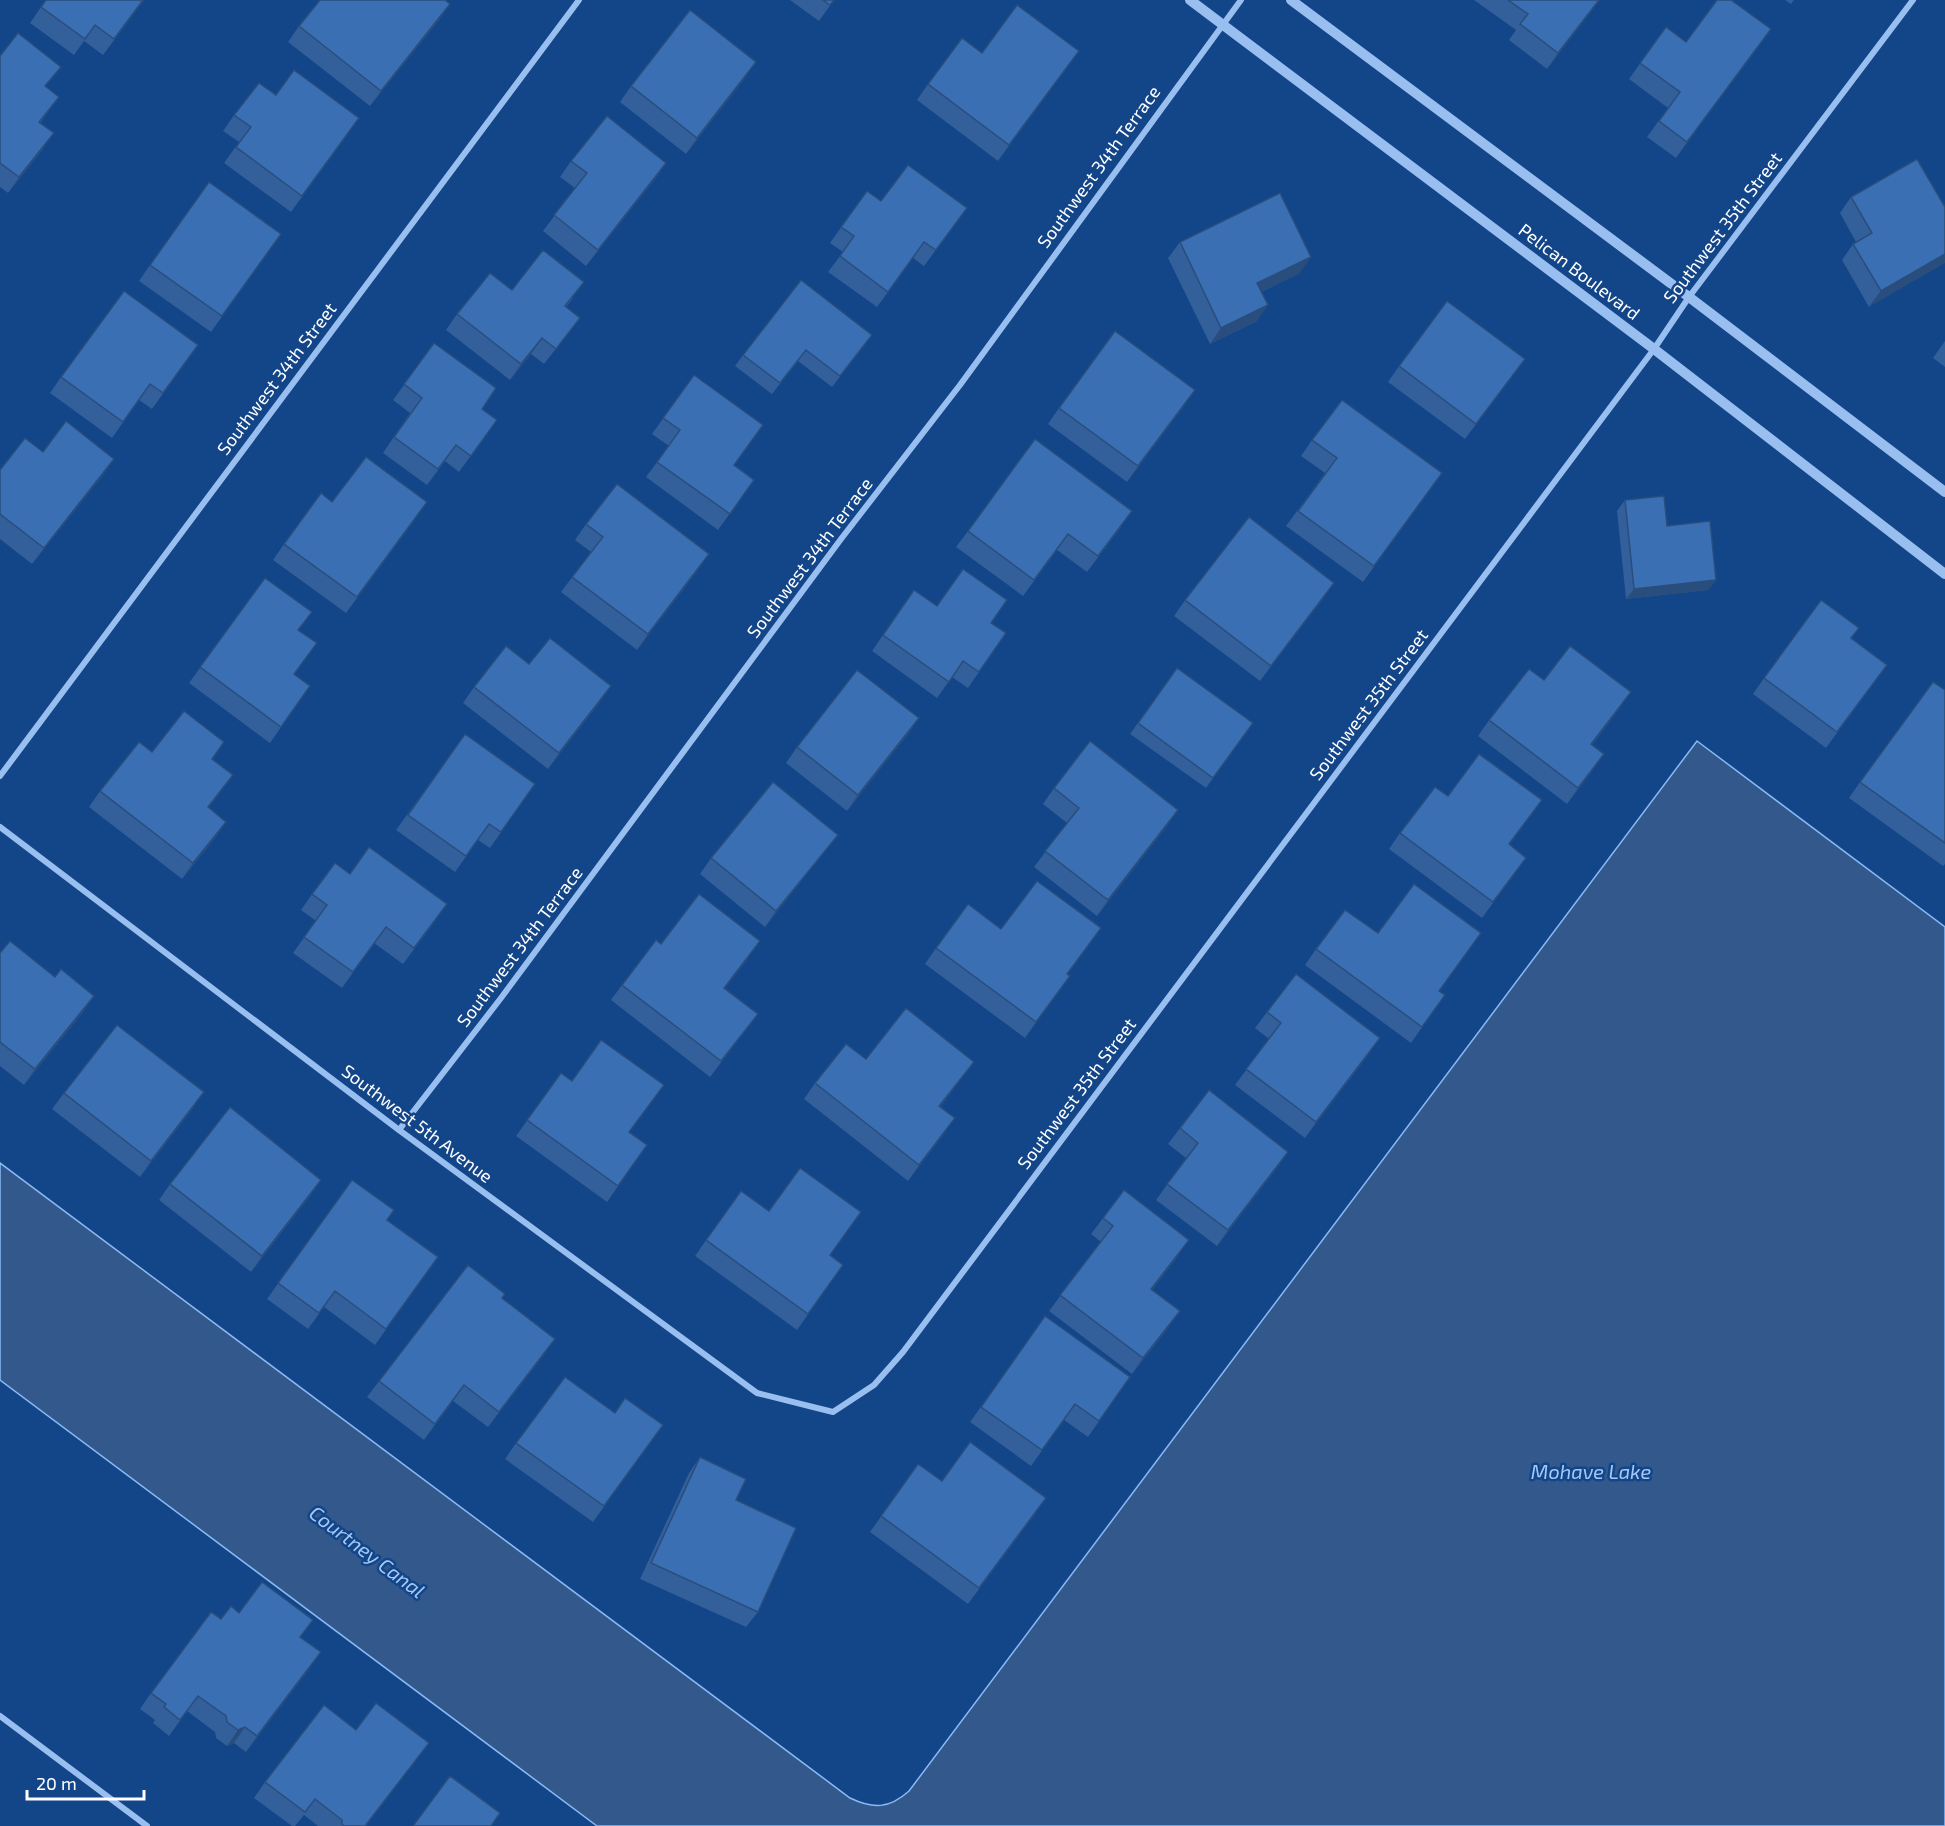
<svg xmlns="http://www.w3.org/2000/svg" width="1945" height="1826" font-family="'Exo 2',sans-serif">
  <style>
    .water { fill: #33598c; stroke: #8abaf4; stroke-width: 1.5 }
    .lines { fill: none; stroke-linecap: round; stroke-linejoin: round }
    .minor { stroke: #99bff0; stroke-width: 6 }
    .tertiary { stroke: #99bff0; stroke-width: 10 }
    .wall { fill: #335f9a }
    .shaded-wall { fill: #294e7d }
    .building { fill: #3b6fb3; stroke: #294e7d; stroke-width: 1.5 }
    .labels { text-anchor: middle; stroke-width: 5; stroke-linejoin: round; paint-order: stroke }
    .street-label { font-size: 18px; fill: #fff; stroke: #134589 }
    .water-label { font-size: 20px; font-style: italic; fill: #a4c9f8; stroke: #134589 }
  </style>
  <rect width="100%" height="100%" fill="#134589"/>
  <path class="water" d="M 1697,741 L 1945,927 L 1945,1826 L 597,1826 L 0,1380 L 0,1163 L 850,1798 C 873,1809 889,1809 909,1791 Z"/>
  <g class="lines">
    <g class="minor">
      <polyline points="0,776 579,0"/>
      <polyline points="0,827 399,1130 757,1393 833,1412 874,1385 903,1352 1654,349 1689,297 1913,0"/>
      <polyline points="399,1130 501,998 841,539 960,385 1241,0"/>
      <polyline points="0,1716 147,1826"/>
    </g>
    <g class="tertiary">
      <polyline points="1190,0 1654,349 1945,574"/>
      <polyline points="1291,0 1689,297 1945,492"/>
    </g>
  </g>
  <g class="wall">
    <polygon points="46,0 144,0 103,55 84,41 74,55 30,23"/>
    <polygon points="790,0 834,0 819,21"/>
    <polygon points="1474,0 1600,0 1547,69 1509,40 1516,30"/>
    <polygon points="1785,0 1794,0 1791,4"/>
    <polygon points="450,4 439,20 370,106 288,42 299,26"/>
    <polygon points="1666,27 1686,42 1771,29 1676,158 1647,137 1668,108 1629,79"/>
    <polygon points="1079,51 998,161 917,100 928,84"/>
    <polygon points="0,56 46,87 59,97 40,123 43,149 8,193 0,187"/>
    <polygon points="745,78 686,154 620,102 631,86"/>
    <polygon points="234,115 348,134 291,212 224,163 239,142 223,131"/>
    <polygon points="571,161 666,163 655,179 586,266 543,231 575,188 560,177"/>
    <polygon points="867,191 881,201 956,223 924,266 913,258 877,307 828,272 843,252 830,243"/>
    <polygon points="1851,197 1945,207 1869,307 1842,260 1853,244 1856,242 1840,213"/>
    <polygon points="281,234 211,332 139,281 150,265"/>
    <polygon points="1180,242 1300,273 1261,292 1257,321 1210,344 1168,258"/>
    <polygon points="512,290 573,298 566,307 580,318 544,364 531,354 510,380 446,330 457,314"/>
    <polygon points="1945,341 1945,367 1933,358"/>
    <polygon points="434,343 482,409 497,420 459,472 445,461 427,485 383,453 410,413 393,400"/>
    <polygon points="198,345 152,409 139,400 112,438 50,393 61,377"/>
    <polygon points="864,346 832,387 798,361 772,394 735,366 743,355"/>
    <polygon points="1525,359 1465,439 1388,382 1399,366"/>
    <polygon points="694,375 734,465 754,480 718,530 646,477 669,446 652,434"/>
    <polygon points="1184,406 1127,482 1048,424 1059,408"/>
    <polygon points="1312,440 1442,473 1363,582 1286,526 1325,473 1301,456"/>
    <polygon points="43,452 114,459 103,475 32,564 0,539 0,470"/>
    <polygon points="1625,500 1667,526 1716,580 1708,590 1626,599 1617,511"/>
    <polygon points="332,502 416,518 346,613 273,560 284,544"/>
    <polygon points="586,524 698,570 637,650 561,592 591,552 575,540"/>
    <polygon points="1121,527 1087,572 1057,550 1023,596 956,547 968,531"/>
    <polygon points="265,578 299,630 294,675 310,686 270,743 189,683"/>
    <polygon points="914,590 937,606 991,623 1006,633 968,688 952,677 937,698 872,651"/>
    <polygon points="1323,599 1260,681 1174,616 1185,600"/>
    <polygon points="1851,638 1887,665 1826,748 1753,694 1764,678"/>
    <polygon points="529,664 600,702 548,769 463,703 474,687"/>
    <polygon points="1177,668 1253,723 1206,788 1130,734"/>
    <polygon points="1544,680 1620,708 1592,745 1593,770 1567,804 1478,736 1489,720"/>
    <polygon points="1945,690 1945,864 1943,866 1849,798 1860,782"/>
    <polygon points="919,718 908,734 847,811 786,763 797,747"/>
    <polygon points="465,734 535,784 490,848 478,840 455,872 396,830"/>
    <polygon points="212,759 221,791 208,808 226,822 215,838 182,879 89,807 100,791"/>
    <polygon points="1054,788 1178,810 1167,826 1097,916 1034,867 1067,823 1043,804"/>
    <polygon points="1448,796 1542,800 1509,845 1526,858 1482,918 1389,849 1400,833"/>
    <polygon points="838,835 826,850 765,927 700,874 711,858"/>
    <polygon points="350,874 436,920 403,964 374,943 342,988 293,953 316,921 301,910 312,894"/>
    <polygon points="1001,929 1090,944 1067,974 1070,976 1025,1038 925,964 936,948"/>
    <polygon points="661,944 749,957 725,988 758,1014 710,1077 611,1000 622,985"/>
    <polygon points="1316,949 1439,991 1445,995 1411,1043 1305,965"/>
    <polygon points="0,953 55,977 94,996 83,1012 24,1085 0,1066"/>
    <polygon points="1267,1012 1369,1054 1305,1138 1235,1085 1269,1039 1255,1028"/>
    <polygon points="866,1059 974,1062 940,1107 944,1134 908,1181 804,1099 815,1083"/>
    <polygon points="561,1073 572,1081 630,1132 647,1145 607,1202 516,1136"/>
    <polygon points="64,1093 193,1108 140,1177 52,1109"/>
    <polygon points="1180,1128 1288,1152 1277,1168 1217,1246 1156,1200 1186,1158 1168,1144"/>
    <polygon points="321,1180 310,1196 251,1272 159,1200 170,1184"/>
    <polygon points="352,1180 387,1220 438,1257 375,1345 324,1307 308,1329 267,1299"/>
    <polygon points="1103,1218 1178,1256 1152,1290 1169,1327 1132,1374 1049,1311 1101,1242 1091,1234"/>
    <polygon points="706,1240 830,1255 843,1265 797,1330 695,1256"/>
    <polygon points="502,1298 544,1355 488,1427 453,1401 424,1440 367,1397 379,1381"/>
    <polygon points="1045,1316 1130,1377 1088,1437 1064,1420 1031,1466 970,1422"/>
    <polygon points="615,1413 663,1425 593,1522 505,1459 516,1443"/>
    <polygon points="700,1457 736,1500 758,1612 746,1627 640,1579 689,1473"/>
    <polygon points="918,1464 942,1481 1035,1514 968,1604 870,1532"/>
    <polygon points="239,1613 301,1638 310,1668 246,1752 234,1743 227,1746 216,1738 215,1732 187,1711 169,1736 153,1723 155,1720 140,1709 151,1693 221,1619"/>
    <polygon points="356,1730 429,1743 366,1826 318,1826 304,1815 295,1826 292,1826 254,1798 265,1782"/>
  </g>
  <g class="shaded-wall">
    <polygon points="1599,0 1600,0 1547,69 1558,53"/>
    <polygon points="450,4 439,20 370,106 381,91"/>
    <polygon points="1771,29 1760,45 1676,158 1687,142"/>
    <polygon points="1079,51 1068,67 998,161 1009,145"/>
    <polygon points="756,62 745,78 686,154 697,138"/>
    <polygon points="54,133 43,149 8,193 19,177"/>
    <polygon points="666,163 655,179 586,266 598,250"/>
    <polygon points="1945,254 1945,263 1869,307 1881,291"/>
    <polygon points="1311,257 1300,273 1246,299 1257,283"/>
    <polygon points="1268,305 1257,321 1210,344 1221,328"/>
    <polygon points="542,338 531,354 510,380 521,364"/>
    <polygon points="1195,390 1184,406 1127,482 1138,466"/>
    <polygon points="114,459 103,475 32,564 44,548"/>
    <polygon points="709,554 698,570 637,650 648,634"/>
    <polygon points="1716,580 1708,590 1626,599 1634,589"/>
    <polygon points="1334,583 1323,599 1260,681 1271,666"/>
    <polygon points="611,686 600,702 548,769 559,753"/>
    <polygon points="1631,692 1620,708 1580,760 1591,744"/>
    <polygon points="919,718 908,734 847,811 858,795"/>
    <polygon points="1604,754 1593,770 1567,804 1578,788"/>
    <polygon points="1178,810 1167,826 1097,916 1108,900"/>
    <polygon points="226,822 215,838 182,879 193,863"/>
    <polygon points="838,835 826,850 765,927 776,911"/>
    <polygon points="760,941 749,957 713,1004 724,988"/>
    <polygon points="1070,976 1059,992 1025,1038 1036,1022"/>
    <polygon points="94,996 83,1012 24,1085 35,1069"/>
    <polygon points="1380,1038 1369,1054 1305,1138 1316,1122"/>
    <polygon points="974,1062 963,1077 928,1122 939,1106"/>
    <polygon points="204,1092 193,1108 140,1177 151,1161"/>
    <polygon points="955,1118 944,1134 908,1181 919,1165"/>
    <polygon points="1288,1152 1277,1168 1217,1246 1228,1230"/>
    <polygon points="321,1180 310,1196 251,1272 262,1256"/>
    <polygon points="1189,1240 1178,1256 1140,1305 1151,1289"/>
    <polygon points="1180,1311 1169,1327 1132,1374 1143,1358"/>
    <polygon points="555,1339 544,1355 488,1427 499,1412"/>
    <polygon points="464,1385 453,1401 424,1440 435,1424"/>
    <polygon points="321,1652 310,1668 246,1752 257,1736"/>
    <polygon points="245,1727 234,1743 227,1746 238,1730"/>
    <polygon points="429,1743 366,1826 365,1826"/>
  </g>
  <g class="building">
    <polygon points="46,0 143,0 114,39 95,25 85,39 41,7"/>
    <polygon points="320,0 445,0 450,4 381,91 299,26"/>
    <polygon points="823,0 834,0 830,5"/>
    <polygon points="1508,0 1599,0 1558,53 1520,24 1528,14"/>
    <polygon points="1717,0 1731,0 1771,29 1687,142 1659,121 1680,92 1640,63 1666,27 1686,42"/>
    <polygon points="1017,5 1079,51 1009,145 928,84 962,38 982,53"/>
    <polygon points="690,10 756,62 697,138 631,86"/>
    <polygon points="18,33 61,67 45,86 59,97 39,122 54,133 19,177 0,163 0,56"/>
    <polygon points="294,70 359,118 302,196 236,147 251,127 234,115 259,83 276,95"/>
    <polygon points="607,116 666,163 598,250 554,215 587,173 571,161"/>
    <polygon points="1917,159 1945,207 1945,254 1881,291 1853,244 1872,233 1851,197"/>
    <polygon points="908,165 967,208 936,250 924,242 888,292 840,256 854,236 841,227 867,191 881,201"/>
    <polygon points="209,182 281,234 222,316 150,265"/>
    <polygon points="1280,193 1311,257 1257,283 1268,305 1221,328 1180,242"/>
    <polygon points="543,250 584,282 565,306 580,318 556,349 542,338 521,364 457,314 490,273 512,290"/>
    <polygon points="801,280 872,335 840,376 806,350 780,383 743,355"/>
    <polygon points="124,291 198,345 163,393 150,384 123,422 61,377"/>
    <polygon points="1447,301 1525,359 1476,424 1399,366"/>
    <polygon points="1115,331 1195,390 1138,466 1059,408"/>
    <polygon points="434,343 496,388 482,409 497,420 471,456 456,445 438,469 394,437 422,398 404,384"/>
    <polygon points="694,375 763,425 734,465 754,480 730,514 657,462 680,430 663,418"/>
    <polygon points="1342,400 1442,473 1374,566 1298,511 1337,458 1312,440"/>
    <polygon points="66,421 114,459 44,548 0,514 0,470 25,438 43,452"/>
    <polygon points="1035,439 1132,511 1098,556 1068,534 1034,580 968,531"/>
    <polygon points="366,457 427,502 357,597 284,544 321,493 332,502"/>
    <polygon points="617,484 709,554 648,634 572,577 603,537 586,524"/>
    <polygon points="1664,496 1667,526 1710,521 1716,580 1634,589 1625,500"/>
    <polygon points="1249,517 1334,583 1271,666 1185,600"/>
    <polygon points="963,569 1007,600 991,623 1006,633 979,672 963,661 949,682 883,635 914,590 937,606"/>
    <polygon points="265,578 312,612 298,630 317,643 294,674 310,686 281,727 200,667"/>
    <polygon points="1821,600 1859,628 1851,638 1887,665 1837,732 1764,678"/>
    <polygon points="550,638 611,686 559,753 474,687 506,646 529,664"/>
    <polygon points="1570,646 1631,692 1591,744 1604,754 1578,788 1489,720 1529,669 1544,680"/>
    <polygon points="1177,668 1253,723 1213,778 1138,723"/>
    <polygon points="857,670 919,718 858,795 797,747"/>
    <polygon points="1933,682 1945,690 1945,843 1860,782"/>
    <polygon points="184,711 224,742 212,759 233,775 208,807 226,822 193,863 100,791 139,742 152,752"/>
    <polygon points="465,734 535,784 501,832 489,824 466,856 408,815"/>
    <polygon points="1090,741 1178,810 1108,900 1045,851 1079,808 1054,788"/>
    <polygon points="1479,754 1542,800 1509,844 1526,858 1493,902 1400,833 1435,787 1448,796"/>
    <polygon points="773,782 838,835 776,911 711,858"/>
    <polygon points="369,847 447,904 414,948 386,927 353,972 304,937 327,905 312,894 335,863 350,874"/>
    <polygon points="1037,881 1101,928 1067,974 1070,976 1036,1022 936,948 968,904 1001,929"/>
    <polygon points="1414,884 1481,933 1439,991 1445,995 1422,1027 1316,949 1345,910 1378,933"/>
    <polygon points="699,894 760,941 724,988 758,1014 721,1061 622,985 656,940 661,944"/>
    <polygon points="10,941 55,977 61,969 94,996 35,1069 0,1042 0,953"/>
    <polygon points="1296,974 1380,1038 1316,1122 1246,1069 1281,1023 1267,1012"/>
    <polygon points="906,1008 974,1062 939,1106 955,1118 919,1165 815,1083 846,1044 866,1059"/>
    <polygon points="117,1025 204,1092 151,1161 64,1093"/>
    <polygon points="601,1040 664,1085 629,1132 647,1145 618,1186 527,1120 561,1073 572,1081"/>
    <polygon points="1209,1090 1288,1152 1228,1230 1167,1184 1198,1143 1180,1128"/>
    <polygon points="230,1107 321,1180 262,1256 170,1184"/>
    <polygon points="800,1168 861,1212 830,1255 843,1265 808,1314 706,1240 741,1191 769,1211"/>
    <polygon points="352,1180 394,1210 387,1220 438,1257 386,1329 335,1291 319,1313 278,1283"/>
    <polygon points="1124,1190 1189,1240 1151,1289 1180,1311 1143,1358 1060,1295 1113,1226 1103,1218"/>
    <polygon points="468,1265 505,1294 502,1298 555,1339 499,1412 464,1385 435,1424 379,1381"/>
    <polygon points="1045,1316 1130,1377 1099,1421 1075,1404 1042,1450 981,1407"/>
    <polygon points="565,1377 615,1413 625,1398 663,1425 604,1506 516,1443"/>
    <polygon points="970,1442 1046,1498 979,1588 881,1516 918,1464 942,1481"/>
    <polygon points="700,1457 746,1479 736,1500 796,1528 758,1612 651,1563"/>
    <polygon points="262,1582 313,1620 300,1637 321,1652 257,1736 245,1727 238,1730 227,1722 226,1716 198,1696 180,1720 164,1707 166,1704 151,1693 211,1612 221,1619 231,1606 239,1613"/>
    <polygon points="376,1703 429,1743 365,1826 344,1826 342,1824 342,1820 315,1799 305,1812 265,1782 324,1705 356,1730"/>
    <polygon points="450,1776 500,1813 491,1826 413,1826"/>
  </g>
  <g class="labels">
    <g class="street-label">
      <text transform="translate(1099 167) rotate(-54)" y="6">Southwest 34th Terrace</text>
      <text transform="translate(1723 228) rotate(-53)" y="6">Southwest 35th Street</text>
      <text transform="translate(1579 272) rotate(37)" y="6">Pelican Boulevard</text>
      <text transform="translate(277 379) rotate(-53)" y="6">Southwest 34th Street</text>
      <text transform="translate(810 558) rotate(-53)" y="6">Southwest 34th Terrace</text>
      <text transform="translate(1369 705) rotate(-53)" y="6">Southwest 35th Street</text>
      <text transform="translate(520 947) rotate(-53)" y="6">Southwest 34th Terrace</text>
      <text transform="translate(1077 1094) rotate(-53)" y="6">Southwest 35th Street</text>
      <text transform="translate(417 1124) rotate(37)" y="6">Southwest 5th Avenue</text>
    </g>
    <g class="water-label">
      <text x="1591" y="1479">Mohave Lake</text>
      <text transform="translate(367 1552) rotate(37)" y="7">Courtney Canal</text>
    </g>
  </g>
  <path d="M27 1790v9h117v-9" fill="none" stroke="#ffffff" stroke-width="3"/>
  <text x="36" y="1790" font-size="18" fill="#ffffff" stroke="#134589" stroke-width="4.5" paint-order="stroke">20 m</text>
</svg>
